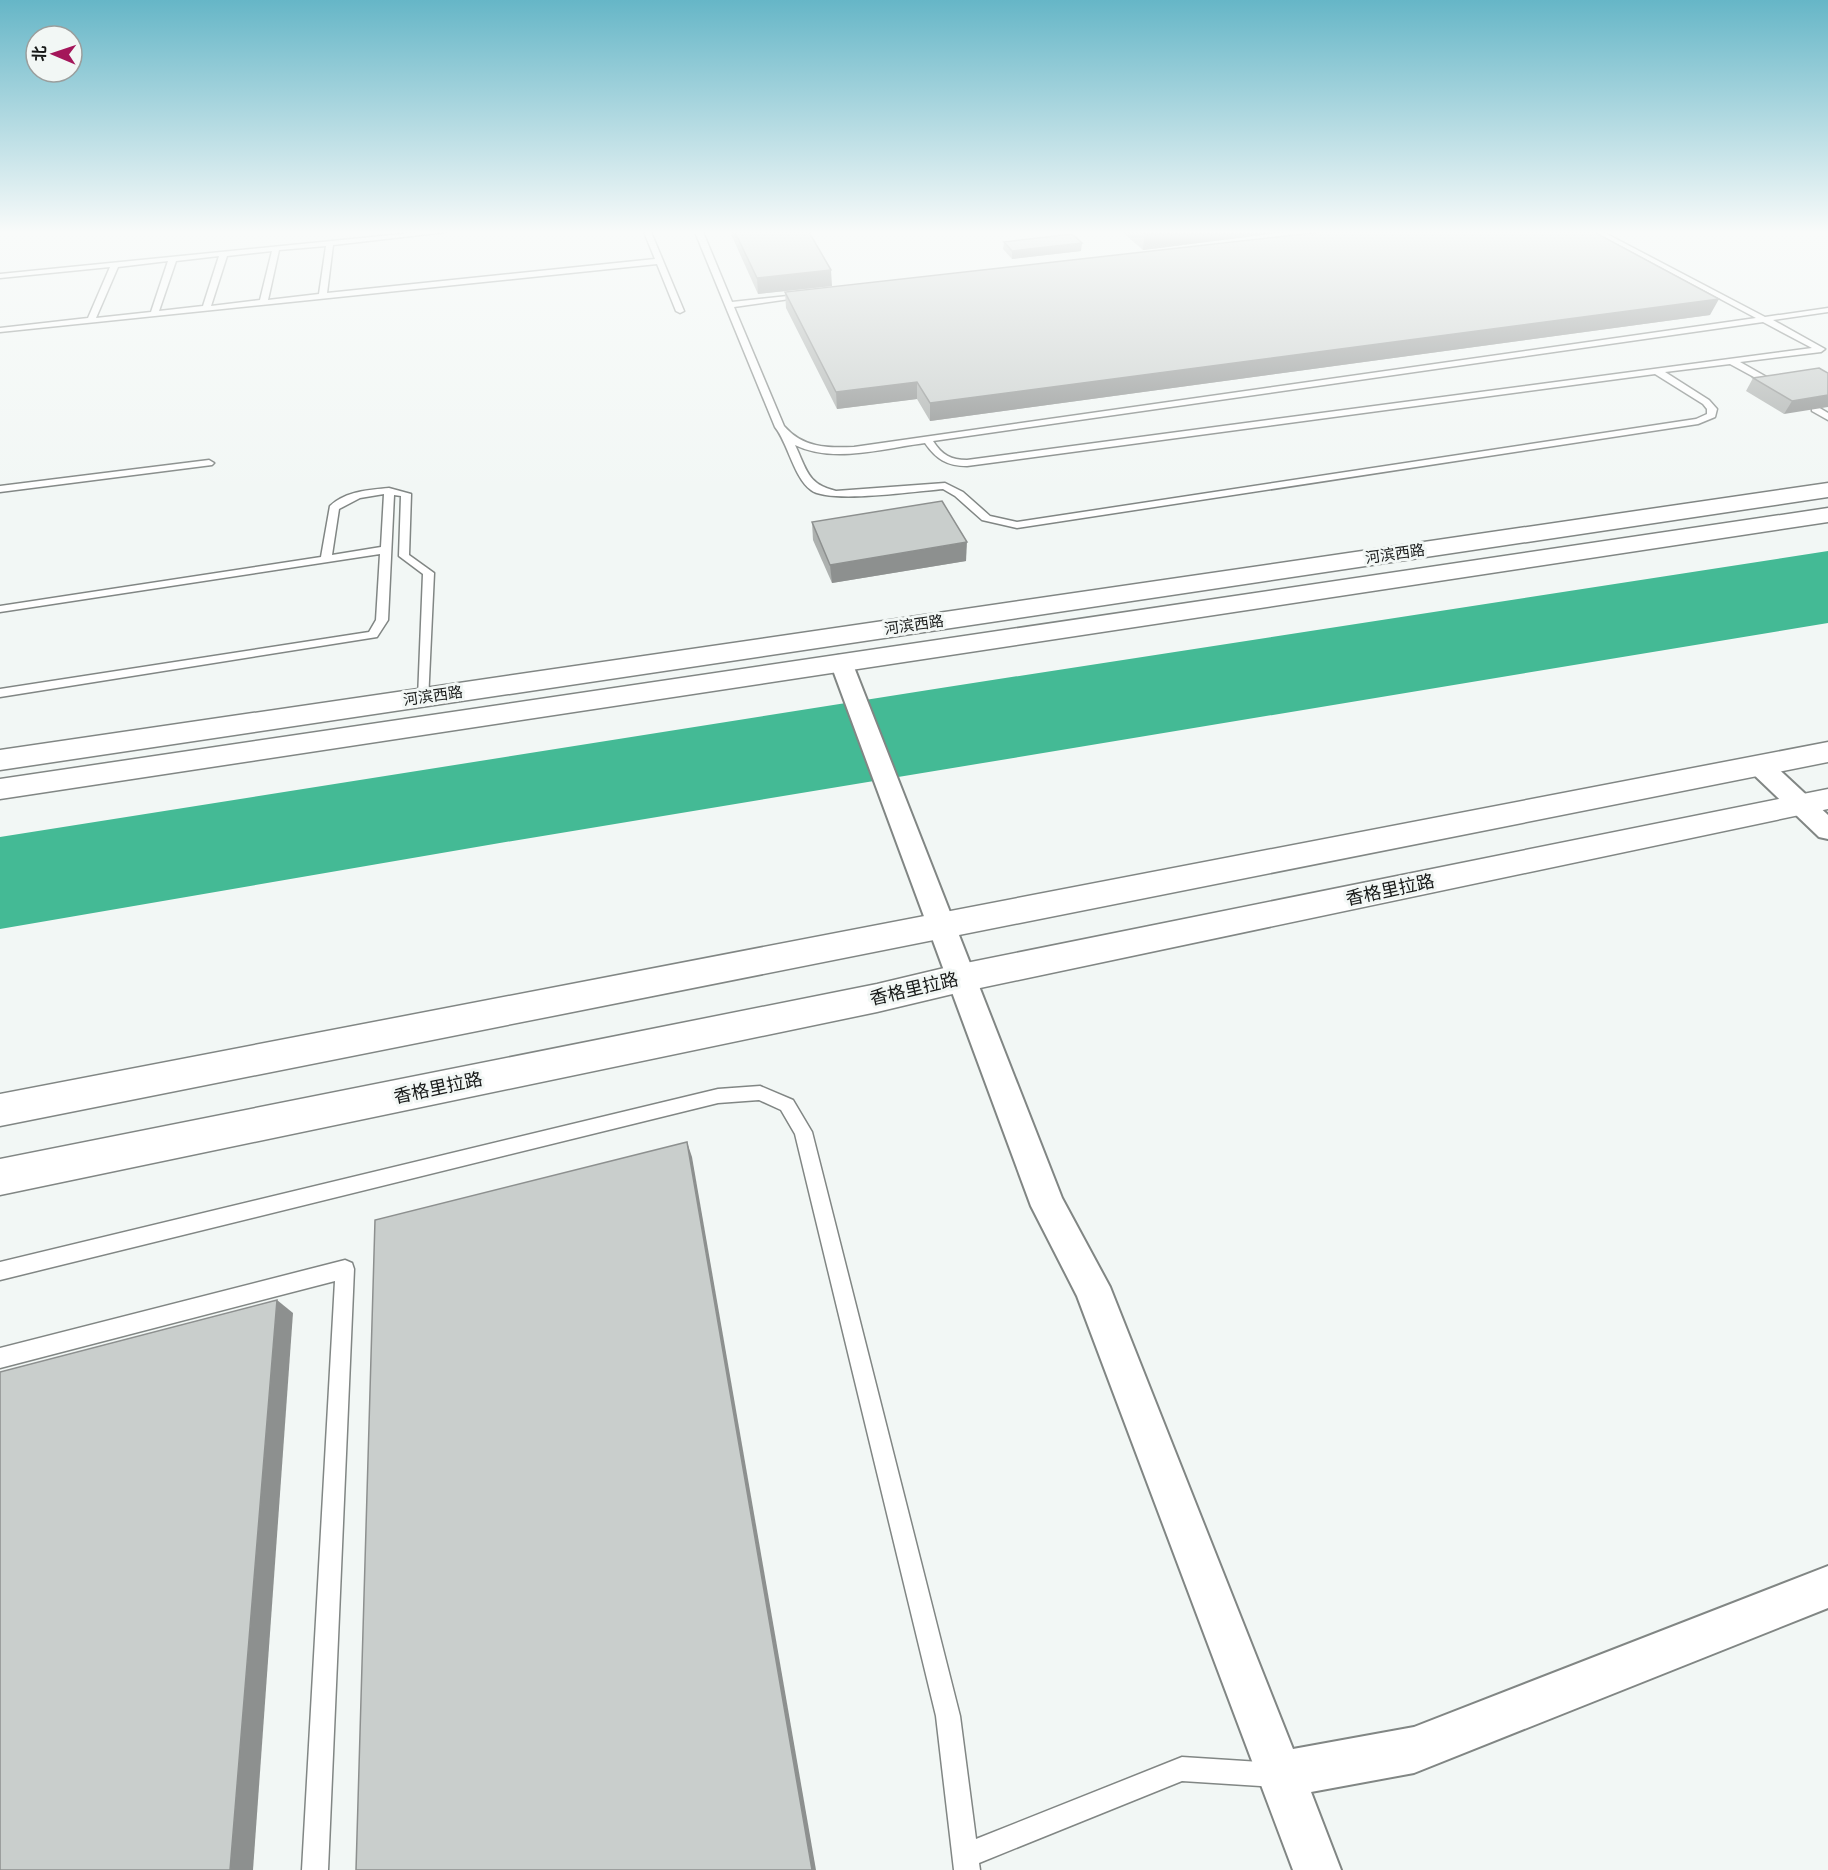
<svg xmlns="http://www.w3.org/2000/svg" width="1828" height="1870" font-family="Montserrat,'Noto Sans SC',sans-serif">
  <style>
    .water { fill: #44ba95 }
    .lines { fill: none; stroke-linecap: round; stroke-linejoin: round }
    .service-casing { stroke: #818684; stroke-width: 3 }
    .minor-casing { stroke: #818684; stroke-width: 4 }
    .tertiary-casing { stroke: #818684; stroke-width: 3 }
    .service { fill: #fff; fill-rule: evenodd }
    .minor { fill: #fff; fill-rule: evenodd }
    .tertiary { fill: #fff; fill-rule: evenodd }
    .wall { fill: #adb1af }
    .shaded-wall { fill: #8d908f }
    .building { fill: #c9cecc; stroke: #8d908f; stroke-width: 1.5 }
    .labels { text-anchor: middle; stroke-width: 6; stroke-linejoin: round; paint-order: stroke }
    .far-street-label { font-size: 15px; fill: #171918; stroke: #f2f7f5 }
    .street-label { font-size: 18px; fill: #171918; stroke: #f2f7f5 }
  </style>
  <rect width="100%" height="100%" fill="#f2f7f5"/>
  <polygon class="water" points="1828,551 1828,623 494,844 0,929 0,837 941,688"/>
  <g class="lines">
    <defs>
      <g id="service">
        <path d="M 422,232 L 446,232 L 333,245 L 327,293 L 655,259 L 644,232 L 651,232 L 684,311 L 680,313 L 676,311 L 657,264 L 0,332 L 0,328 L 88,318 L 110,267 L 0,278 L 0,274 ZM 326,246 L 319,294 L 268,300 L 279,250 ZM 272,251 L 260,300 L 211,306 L 227,256 ZM 219,256 L 203,306 L 159,311 L 176,261 ZM 168,261 L 151,312 L 96,318 L 118,267 Z"/>
        <path d="M 695,232 L 703,232 L 732,302 L 806,294 L 810,296 L 734,307 L 784,426 C 803,448 827,448 854,447 L 1756,318 L 1595,232 L 1603,232 L 1765,317 L 1828,308 L 1828,312 L 1773,320 L 1825,349 L 1821,352 L 1740,362 L 1779,384 L 1779,388 L 1776,389 L 1730,364 L 1665,372 L 1709,400 L 1717,409 L 1715,417 L 1698,424 L 1017,528 L 982,520 L 955,496 L 943,489 C 918,491 828,504 811,490 C 794,478 788,443 775,427 ZM 1763,322 L 1812,348 L 967,460 C 951,460 942,455 933,441 ZM 1655,374 L 1703,404 L 1707,409 L 1707,414 L 1696,419 L 1017,522 L 990,516 L 963,492 L 945,483 L 836,491 C 807,484 807,470 795,445 C 833,464 885,448 925,443 C 936,459 947,466 967,466 Z"/>
        <polygon points="1812,407 1818,407 1828,413 1828,420 1812,411"/>
        <polygon points="209,460 214,463 212,465 0,492 0,486"/>
        <path d="M 389,488 L 411,494 L 409,555 L 434,573 L 428,701 L 424,702 L 418,698 L 423,574 L 399,556 L 401,496 L 394,495 L 388,620 L 377,637 L 0,697 L 0,689 L 369,632 L 376,620 L 380,554 L 0,612 L 0,606 L 321,557 L 330,506 C 346,491 369,490 389,488 ZM 384,494 L 381,547 L 332,555 L 339,509 L 360,498 Z"/>
        <polygon points="760,1086 793,1100 812,1132 960,1716 976,1839 1182,1757 1276,1763 1285,1766 1288,1775 1285,1784 1276,1787 1182,1781 979,1863 980,1870 954,1870 936,1716 795,1134 781,1110 759,1100 718,1103 0,1280 0,1262 718,1089"/>
        <polygon points="345,1260 352,1263 354,1269 328,1870 302,1870 335,1281 0,1368 0,1348"/>
      </g>
      <g id="minor">
        <polygon points="841,655 849,657 852,662 1062,1198 1110,1287 1293,1749 1414,1727 1828,1566 1828,1608 1414,1773 1311,1792 1341,1870 1293,1870 1077,1296 1031,1206 830,662 833,657"/>
        <polygon points="1760,758 1769,760 1828,815 1828,839 1819,837 1751,772 1748,766 1751,760"/>
      </g>
      <g id="tertiary">
        <polygon points="1828,483 1828,497 0,770 0,750"/>
        <polygon points="1828,508 1828,522 0,799 0,779"/>
        <polygon points="1828,742 1828,762 0,1126 0,1094"/>
        <polygon points="1828,789 1828,809 961,992 877,1012 0,1195 0,1159 877,984 961,964"/>
      </g>
    </defs>
    <use href="#service" class="service-casing"/>
    <use href="#minor" class="minor-casing"/>
    <use href="#tertiary" class="tertiary-casing"/>
    <use href="#service" class="service"/>
    <use href="#minor" class="minor"/>
    <use href="#tertiary" class="tertiary"/>
  </g>
  <g class="wall">
    <polygon points="730,232 809,232 832,286 758,294"/>
    <polygon points="1122,232 1285,232 1143,250"/>
    <polygon points="1004,242 1081,251 1012,259 1003,249"/>
    <polygon points="785,292 1710,315 930,421 917,399 837,409 786,308"/>
    <polygon points="1828,373 1784,414 1746,391 1753,378"/>
    <polygon points="812,522 966,561 832,583 813,540"/>
  </g>
  <g class="shaded-wall">
    <polygon points="1165,232 1285,232 1143,250 1145,234"/>
    <polygon points="1082,243 1081,251 1012,259 1012,251"/>
    <polygon points="831,270 832,286 758,294 757,278"/>
    <polygon points="1719,299 1710,315 930,421 930,403"/>
    <polygon points="917,382 917,399 837,409 836,392"/>
    <polygon points="1828,395 1828,407 1784,414 1792,401"/>
    <polygon points="967,542 966,561 832,583 830,565"/>
    <polygon points="687,1142 692,1157 816,1870 812,1870"/>
    <polygon points="277,1300 293,1313 253,1870 230,1870"/>
  </g>
  <g class="building">
    <polygon points="735,232 809,232 831,270 757,278"/>
    <polygon points="1142,232 1165,232 1145,234"/>
    <polygon points="1322,232 1594,232 1719,299 930,403 917,382 836,392 785,292"/>
    <polygon points="1072,234 1082,243 1012,251 1004,242"/>
    <polygon points="1819,368 1828,373 1828,395 1792,401 1753,378"/>
    <polygon points="942,501 967,542 830,565 812,522"/>
    <polygon points="687,1142 812,1870 356,1870 375,1220"/>
    <polygon points="277,1300 230,1870 0,1870 0,1372"/>
  </g>
  <linearGradient id="sky" x2="0" y2="1"><stop stop-color="#66b6c7"/><stop offset="0.47" stop-color="#f9fbfa"/><stop offset="1" stop-color="#f9fbfa" stop-opacity="0"/></linearGradient>
  <rect width="1828" height="494" fill="url(#sky)"/>
  <g class="labels">
    <g class="far-street-label">
      <text transform="translate(1395 554) rotate(-8)" y="5">河滨西路</text>
      <text transform="translate(914 625) rotate(-8)" y="5">河滨西路</text>
      <text transform="translate(433 696) rotate(-8)" y="5">河滨西路</text>
    </g>
    <g class="street-label">
      <text transform="translate(1390 890) rotate(-12)" y="6">香格里拉路</text>
      <text transform="translate(914 989) rotate(-13)" y="6">香格里拉路</text>
      <text transform="translate(438 1088) rotate(-12)" y="6">香格里拉路</text>
    </g>
  </g>
  <g transform="translate(54 54) rotate(272)"><circle r="28" fill="#f2f7f5" stroke="#9a9e9d" stroke-width="1.5"/>
  <path d="M0-4.5L10 22L0 15L-10 22Z" fill="#a4165a"/>
  <text y="-9" font-size="16" font-weight="bold" text-anchor="middle" fill="#171918">北</text>
  </g>
</svg>
